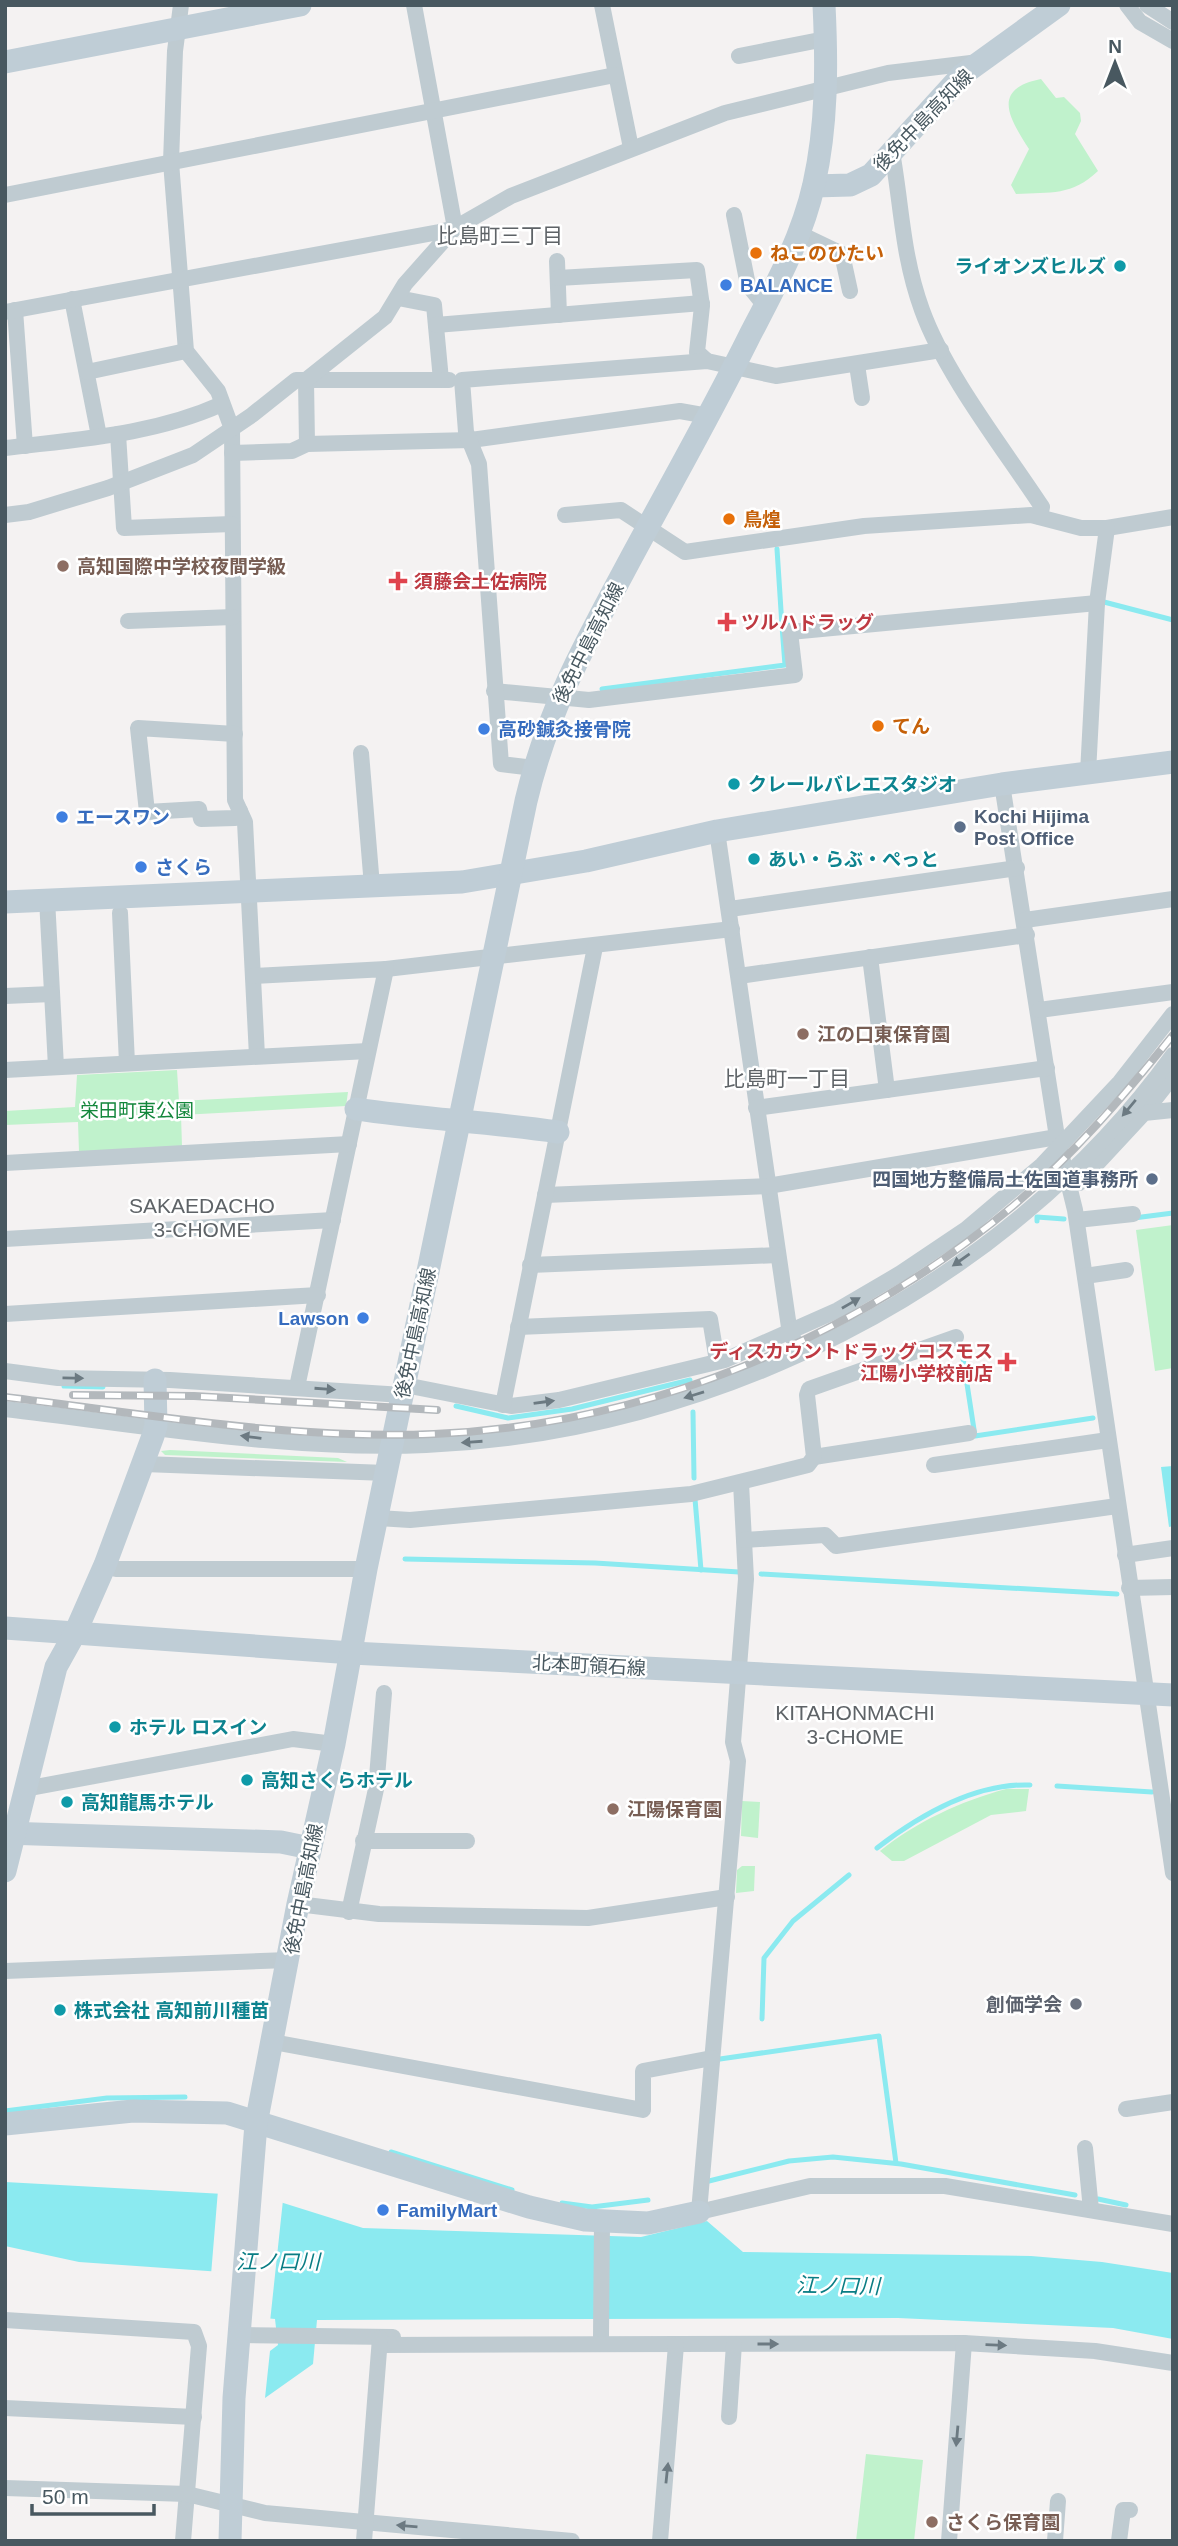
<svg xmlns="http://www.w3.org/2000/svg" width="1178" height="2546" font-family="Arial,'Noto Sans JP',sans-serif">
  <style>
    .green { fill: #c0f2cc }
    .water { fill: #8beaf0 }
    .pier { fill: #f4f2f2 }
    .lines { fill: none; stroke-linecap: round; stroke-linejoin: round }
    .stream { stroke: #8beaf0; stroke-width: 5 }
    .street { stroke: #bfcbd1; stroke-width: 16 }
    .secondary { stroke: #bfcdd6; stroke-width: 23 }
    .rail-casing { stroke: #b3b8bc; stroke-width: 8 }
    .rail { stroke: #fff; stroke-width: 5; stroke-dasharray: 16; stroke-linecap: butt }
    .oneway { fill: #6c7a82 }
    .food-dot { fill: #e8710a; stroke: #fff; stroke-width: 2.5 }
    .culture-dot { fill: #0f9aa8; stroke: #fff; stroke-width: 2.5 }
    .shop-dot { fill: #3f7fe0; stroke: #fff; stroke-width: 2.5 }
    .education-dot { fill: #8d6e63; stroke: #fff; stroke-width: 2.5 }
    .health-dot { fill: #e0444e; stroke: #fff; stroke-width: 2.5 }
    .service-dot { fill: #5c6f8a; stroke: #fff; stroke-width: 2.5 }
    .worship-dot { fill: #6b7280; stroke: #fff; stroke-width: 2.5 }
    .labels { text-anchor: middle; stroke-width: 5; stroke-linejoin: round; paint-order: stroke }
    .street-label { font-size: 19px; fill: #485860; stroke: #fff }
    .food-label { font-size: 19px; font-weight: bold; fill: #c56008; stroke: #fff; text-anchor: start }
    .culture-label { font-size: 19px; font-weight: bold; fill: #0d838f; stroke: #fff; text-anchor: start }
    .shop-label { font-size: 19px; font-weight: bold; fill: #366cbe; stroke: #fff; text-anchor: start }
    .education-label { font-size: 19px; font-weight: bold; fill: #785e54; stroke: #fff; text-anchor: start }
    .health-label { font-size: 19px; font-weight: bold; fill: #be3a42; stroke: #fff; text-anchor: start }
    .service-label { font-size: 19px; font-weight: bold; fill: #4e5e75; stroke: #fff; text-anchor: start }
    .park-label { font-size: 19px; fill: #14873c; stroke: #fff }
    .worship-label { font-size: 19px; font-weight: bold; fill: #5b616d; stroke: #fff; text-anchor: end }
    .neighbourhood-label { font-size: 21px; fill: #5e6367; stroke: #fff }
    .water-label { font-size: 21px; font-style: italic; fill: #097d84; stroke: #fff }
  </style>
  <rect width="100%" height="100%" fill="#f4f2f2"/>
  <g class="green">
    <path d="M 1041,79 L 1056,98 L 1064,97 L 1080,113 L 1081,121 L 1075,134 L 1098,171 C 1072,196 1051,192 1016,194 L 1011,185 L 1029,149 C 1010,119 990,89 1041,79 Z"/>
    <polygon points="177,1070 179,1101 348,1092 346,1106 181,1115 182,1146 79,1152 78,1122 5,1125 5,1111 75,1107 77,1075"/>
    <polygon points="1173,1225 1173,1368 1155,1371 1136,1230"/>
    <polygon points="170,1450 338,1458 347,1462 165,1455 161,1451"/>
    <path d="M 1006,1789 L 1029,1789 L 1026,1811 L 991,1815 L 904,1861 L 892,1861 L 880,1851 C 916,1822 961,1801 1006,1789 Z"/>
    <polygon points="742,1801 760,1802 758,1838 741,1836"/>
    <polygon points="742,1866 755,1866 754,1891 736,1893 737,1870"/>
    <polygon points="866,2454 923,2460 914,2541 856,2541"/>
  </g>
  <g class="water">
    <polygon points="1173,1466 1173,1526 1169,1527 1161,1467"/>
    <polygon points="5,2182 261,2196 363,2228 641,2237 707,2221 743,2252 1031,2256 1102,2262 1173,2273 1173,2339 1113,2328 898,2318 317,2320 313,2364 265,2398 270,2351 278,2345 275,2319 220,2314 222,2272 79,2262 5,2246"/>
  </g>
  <polygon class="pier" points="218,2190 261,2192 283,2200 270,2322 217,2316 218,2276 211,2275"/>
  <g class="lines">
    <g class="stream">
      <polyline points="777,549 782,626"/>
      <polyline points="1104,602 1173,620"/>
      <polyline points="602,689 785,665 782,626 792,625"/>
      <polyline points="1134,1218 1173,1213"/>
      <polyline points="1037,1221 1037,1217 1064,1219"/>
      <polyline points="961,1345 975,1436 1093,1418"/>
      <polyline points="64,1386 103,1387"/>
      <polyline points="456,1406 508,1418 572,1409 690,1380"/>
      <polyline points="693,1412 694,1478"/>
      <polyline points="695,1499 701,1570"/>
      <polyline points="405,1559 595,1563 739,1572"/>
      <polyline points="761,1574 1117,1594"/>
      <polyline points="1057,1786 1152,1792"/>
      <path d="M 877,1848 C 920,1815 975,1783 1030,1785"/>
      <polyline points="762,2019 764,1958 793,1921 849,1875"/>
      <polyline points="720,2059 879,2036 896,2163"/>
      <polyline points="5,2111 107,2098 185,2097"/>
      <polyline points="391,2152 512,2190"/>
      <polyline points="709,2181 789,2161 833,2157 901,2164 1075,2195"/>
      <polyline points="1098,2199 1126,2205"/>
      <polyline points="562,2203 592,2207 648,2200"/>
    </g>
    <g class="street">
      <polyline points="181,5 175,51 171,162 186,351 218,391 232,429 235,800 245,822 257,1056"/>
      <polyline points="414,5 455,228"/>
      <polyline points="602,5 631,148"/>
      <polyline points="1127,5 1140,22 1173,41"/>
      <polyline points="1147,5 1173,22"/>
      <polyline points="739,56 825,39"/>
      <path d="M 892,152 C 902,208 902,255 922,310 C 945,374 1004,449 1042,507 L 1040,517"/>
      <polyline points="5,195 615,75"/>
      <polyline points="734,215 748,285 765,306"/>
      <polyline points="798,233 842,254 850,291"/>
      <polyline points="557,261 559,315"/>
      <polyline points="558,278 697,270 702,306 697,352 707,361"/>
      <polyline points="398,298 434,305 441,380 449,380"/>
      <polyline points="72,299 99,436"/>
      <polyline points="15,310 25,446"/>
      <polyline points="5,312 439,232 455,228 511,196 725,113 888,73 979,62"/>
      <polyline points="436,325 702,303"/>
      <polyline points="857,365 862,398"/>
      <polyline points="87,372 186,351"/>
      <polyline points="118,434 124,528 232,524"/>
      <polyline points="307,444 306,380 441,380"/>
      <path d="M 5,448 C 79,439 153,435 222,404"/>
      <polyline points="232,453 292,451 307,444 471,440 680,411 708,416"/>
      <polyline points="5,515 29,512 108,488 193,455 252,415 296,380 306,380 385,317 405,284 453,230"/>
      <polyline points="565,515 621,510 685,552 864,526 1031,515 1081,528 1107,528 1173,517"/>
      <polyline points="128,621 233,617"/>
      <polyline points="494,691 589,700 795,675 790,632 1097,603"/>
      <polyline points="235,734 138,728 147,812 199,809 201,819 235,818 240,811"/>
      <polyline points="361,753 372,886"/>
      <polyline points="534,768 501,764 479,464 466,432 462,380 707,361 776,376 941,350"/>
      <polyline points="1088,773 1097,603 1107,528"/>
      <polyline points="1002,784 1057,1137 1075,1210 1173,1873"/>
      <polyline points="717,831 790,1334 794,1340"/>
      <polyline points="47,899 56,1067"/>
      <polyline points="730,909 1017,868"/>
      <polyline points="120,913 127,1063"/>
      <polyline points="1025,920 1173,899"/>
      <polyline points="870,957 887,1090"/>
      <polyline points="386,969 732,929"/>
      <polyline points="253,976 386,969 297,1387"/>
      <polyline points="739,976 1027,935"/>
      <polyline points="5,996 52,994"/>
      <polyline points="1039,1010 1173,992"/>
      <polyline points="5,1070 368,1051"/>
      <polyline points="756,1108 1047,1068"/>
      <polyline points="1144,1113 1173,1076"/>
      <polyline points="5,1163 349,1144"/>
      <polyline points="1070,1182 1079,1183 1144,1113 1173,1110"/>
      <polyline points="545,1195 768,1186 1057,1137"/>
      <polyline points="1077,1220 1133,1214"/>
      <polyline points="5,1239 333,1220"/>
      <polyline points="530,1265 778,1255"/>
      <polyline points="1085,1276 1126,1270"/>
      <polyline points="5,1314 318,1295"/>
      <polyline points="518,1327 710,1319 717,1361"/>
      <polyline points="5,1371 58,1378 170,1380 403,1395"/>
      <polyline points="405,1385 511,1406 559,1400 725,1360 838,1310 901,1273 965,1230 1042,1165 1120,1082 1173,1014"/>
      <polyline points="503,1405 595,947"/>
      <path d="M 5,1409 C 144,1425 286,1451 426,1445 C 711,1433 1004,1289 1173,1055"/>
      <polyline points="814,1457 969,1433"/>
      <polyline points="144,1464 386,1473"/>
      <polyline points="934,1465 1108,1440"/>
      <polyline points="741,1483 746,1579 733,1742 738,1761 699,2212 810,2186 945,2186 1173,2224"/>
      <polyline points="378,1518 410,1520 691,1494 808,1465 814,1457 807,1395 809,1389 956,1337"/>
      <polyline points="744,1540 825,1535 836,1546 1117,1506"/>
      <polyline points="1125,1555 1173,1548"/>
      <polyline points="105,1565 116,1569 366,1569"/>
      <polyline points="1129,1588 1173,1587"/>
      <polyline points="25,1789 293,1739 334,1744"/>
      <polyline points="363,1841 467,1841"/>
      <polyline points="298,1904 379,1914 588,1918 727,1897"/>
      <polyline points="349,1912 376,1789 384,1693"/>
      <polyline points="5,1971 288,1960"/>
      <polyline points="273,2042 643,2110 643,2071 712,2058"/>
      <polyline points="1126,2109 1173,2102"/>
      <polyline points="1085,2148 1091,2210"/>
      <polyline points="5,2320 194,2332 199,2346 183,2541"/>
      <polyline points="238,2335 393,2337"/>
      <polyline points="601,2336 602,2222"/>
      <polyline points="380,2345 964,2343 1095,2351 1173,2363"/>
      <polyline points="5,2408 194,2417"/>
      <polyline points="729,2417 734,2344"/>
      <polyline points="5,2488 187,2494 265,2513 572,2541"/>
      <polyline points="364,2541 380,2338"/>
      <polyline points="660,2541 676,2345"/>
      <polyline points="949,2541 964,2343"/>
      <polyline points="1055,2541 1058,2501"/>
      <polyline points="1119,2541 1123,2510 1130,2510"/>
    </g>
    <g class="secondary">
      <polyline points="5,62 300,5"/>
      <polyline points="814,186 850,185 871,175 962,75 1059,5"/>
      <polyline points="5,902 462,882 586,861 717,831 1002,784 1173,762"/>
      <path d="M 356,1109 C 423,1119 490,1122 558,1132"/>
      <polyline points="5,1628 352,1653 1173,1695"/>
      <polyline points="5,1833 281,1842 310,1848"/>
      <polyline points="5,1871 56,1667 76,1631 105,1565 153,1436 156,1426 155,1380"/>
      <polyline points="5,2124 133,2111 227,2113 529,2207 585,2220 648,2223 699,2212"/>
      <path d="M 230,2541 L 234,2398 L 256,2124 L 298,1904 L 334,1744 L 366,1569 L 526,801 C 546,716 582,649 623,573 C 665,494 710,416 750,335 C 775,287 802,238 814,184 C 827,126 827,65 824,5"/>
    </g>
    <defs>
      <g id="rail">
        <polyline points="73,1395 194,1396 437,1410"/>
        <path d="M 5,1397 C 147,1414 291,1440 434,1434 C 644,1425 852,1340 1013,1206 C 1073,1155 1124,1096 1173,1035"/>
      </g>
    </defs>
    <use href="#rail" class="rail-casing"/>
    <use href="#rail" class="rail"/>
  </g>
  <defs><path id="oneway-solid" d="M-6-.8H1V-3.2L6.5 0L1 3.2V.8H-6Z" transform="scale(1.75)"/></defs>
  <g class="oneway">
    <use href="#oneway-solid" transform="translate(1129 1108) rotate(130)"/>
    <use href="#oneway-solid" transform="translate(961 1260) rotate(145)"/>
    <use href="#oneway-solid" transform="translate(851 1303) rotate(-30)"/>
    <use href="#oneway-solid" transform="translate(73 1378) rotate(1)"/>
    <use href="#oneway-solid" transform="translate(325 1389) rotate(4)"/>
    <use href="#oneway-solid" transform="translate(694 1395) rotate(163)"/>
    <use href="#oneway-solid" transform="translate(544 1402) rotate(-8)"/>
    <use href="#oneway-solid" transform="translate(251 1437) rotate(-173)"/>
    <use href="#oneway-solid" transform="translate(472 1442) rotate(176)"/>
    <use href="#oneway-solid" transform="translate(768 2344)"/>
    <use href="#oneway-solid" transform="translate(996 2345) rotate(2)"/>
    <use href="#oneway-solid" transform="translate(957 2436) rotate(95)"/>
    <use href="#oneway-solid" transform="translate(667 2473) rotate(-84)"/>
    <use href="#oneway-solid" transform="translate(407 2526) rotate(-175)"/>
  </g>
  <g class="food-dot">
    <circle cx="756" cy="253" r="7"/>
    <circle cx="729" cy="519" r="7"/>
    <circle cx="878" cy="726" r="7"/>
  </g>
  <g class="culture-dot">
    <circle cx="1120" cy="266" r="7"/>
    <circle cx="734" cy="784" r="7"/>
    <circle cx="754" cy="859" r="7"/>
    <circle cx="115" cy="1727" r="7"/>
    <circle cx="247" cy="1780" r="7"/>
    <circle cx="67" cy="1802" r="7"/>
    <circle cx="60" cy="2010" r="7"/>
  </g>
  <g class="shop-dot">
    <circle cx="726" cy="285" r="7"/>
    <circle cx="484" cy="729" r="7"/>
    <circle cx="62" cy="817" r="7"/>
    <circle cx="141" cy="867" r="7"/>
    <circle cx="363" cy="1318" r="7"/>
    <circle cx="383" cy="2210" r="7"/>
  </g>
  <g class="education-dot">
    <circle cx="63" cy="566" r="7"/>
    <circle cx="803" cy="1034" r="7"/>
    <circle cx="613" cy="1809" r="7"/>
    <circle cx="932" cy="2522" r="7"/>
  </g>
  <g class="health-dot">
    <path d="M394.5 570.5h7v7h7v7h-7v7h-7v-7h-7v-7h7z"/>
    <path d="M723.5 611.5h7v7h7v7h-7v7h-7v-7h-7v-7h7z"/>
    <path d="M1003.5 1351.5h7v7h7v7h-7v7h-7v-7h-7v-7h7z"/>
  </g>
  <g class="service-dot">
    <circle cx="960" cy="827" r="7"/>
    <circle cx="1152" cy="1179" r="7"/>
  </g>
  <circle class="worship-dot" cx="1076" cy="2004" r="7"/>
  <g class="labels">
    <g class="street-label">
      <text transform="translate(923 120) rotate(-46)" y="7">後免中島高知線</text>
      <text transform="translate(588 643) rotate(-63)" y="7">後免中島高知線</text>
      <text transform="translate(415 1333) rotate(-78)" y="7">後免中島高知線</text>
      <text transform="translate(589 1665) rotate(3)" y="7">北本町領石線</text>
      <text transform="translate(303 1889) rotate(-79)" y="7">後免中島高知線</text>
    </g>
    <g class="food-label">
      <text x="770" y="260">ねこのひたい</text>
      <text x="743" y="526">鳥煌</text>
      <text x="892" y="733">てん</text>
    </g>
    <g class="culture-label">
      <text x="1106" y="273" text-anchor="end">ライオンズヒルズ</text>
      <text x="748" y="791">クレールバレエスタジオ</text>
      <text x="768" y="866">あい・らぶ・ぺっと</text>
      <text x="129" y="1734">ホテル ロスイン</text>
      <text x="261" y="1787">高知さくらホテル</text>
      <text x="81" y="1809">高知龍馬ホテル</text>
      <text x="74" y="2017">株式会社 高知前川種苗</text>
    </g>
    <g class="shop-label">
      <text x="740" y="292">BALANCE</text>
      <text x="498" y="736">高砂鍼灸接骨院</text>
      <text x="76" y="824">エースワン</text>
      <text x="155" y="874">さくら</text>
      <text x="349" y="1325" text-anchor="end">Lawson</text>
      <text x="397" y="2217">FamilyMart</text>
    </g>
    <g class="education-label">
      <text x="77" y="573">高知国際中学校夜間学級</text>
      <text x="817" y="1041">江の口東保育園</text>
      <text x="627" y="1816">江陽保育園</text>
      <text x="946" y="2529">さくら保育園</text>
    </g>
    <g class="health-label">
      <text x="414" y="588">須藤会土佐病院</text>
      <text x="741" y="629">ツルハドラッグ</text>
      <text x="993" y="1358" text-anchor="end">ディスカウントドラッグコスモス<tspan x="993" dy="22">江陽小学校前店</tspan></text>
    </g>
    <g class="service-label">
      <text x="974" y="823">Kochi Hijima<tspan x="974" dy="22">Post Office</tspan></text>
      <text x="1138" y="1186" text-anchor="end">四国地方整備局土佐国道事務所</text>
    </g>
    <g class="park-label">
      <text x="137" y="1117">栄田町東公園</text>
    </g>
    <g class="worship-label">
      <text x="1062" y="2011">創価学会</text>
    </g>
    <g class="neighbourhood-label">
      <text x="500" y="243">比島町三丁目</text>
      <text x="787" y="1086">比島町一丁目</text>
      <text x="202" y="1213">SAKAEDACHO<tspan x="202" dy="24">3-CHOME</tspan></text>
      <text x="855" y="1720">KITAHONMACHI<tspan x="855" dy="24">3-CHOME</tspan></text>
    </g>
    <g class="water-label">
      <text x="278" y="2269">江ノ口川</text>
      <text transform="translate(838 2286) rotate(1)" y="7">江ノ口川</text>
    </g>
  </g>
  <rect width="1178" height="2546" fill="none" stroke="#485860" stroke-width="14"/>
  <g transform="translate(1115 63)" stroke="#ffffff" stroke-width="5" paint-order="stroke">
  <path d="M0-5L12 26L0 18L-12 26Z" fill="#485860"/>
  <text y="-10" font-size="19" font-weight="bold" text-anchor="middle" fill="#485860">N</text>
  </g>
  <path d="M32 2504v10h122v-10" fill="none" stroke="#485860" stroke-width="3.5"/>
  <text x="42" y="2504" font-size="21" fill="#485860" stroke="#ffffff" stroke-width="5" paint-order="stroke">50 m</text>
</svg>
